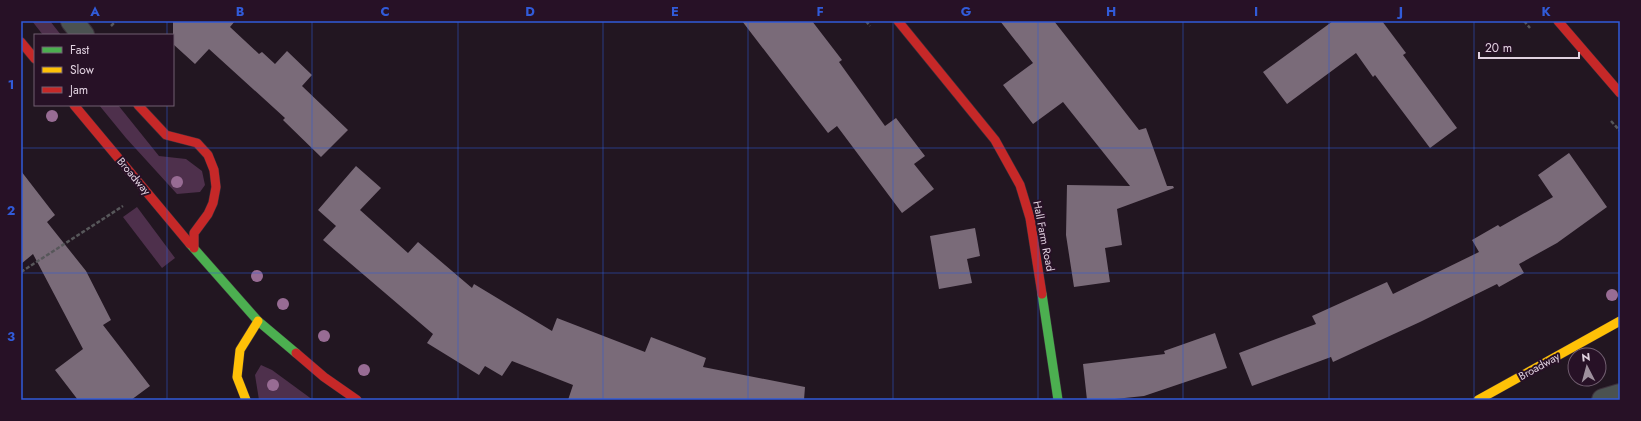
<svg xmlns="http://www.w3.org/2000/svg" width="1641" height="421" font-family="Jost,sans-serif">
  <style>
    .green { fill: #4e304c }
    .building { fill: #7a6b79 }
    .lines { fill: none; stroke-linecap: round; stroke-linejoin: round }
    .street-casing { stroke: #3c313b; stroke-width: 24 }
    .fast-casing { stroke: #3c313b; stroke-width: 10 }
    .slow-casing { stroke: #3c313b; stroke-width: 10 }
    .jam-casing { stroke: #3c313b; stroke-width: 10 }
    .path { stroke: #57575a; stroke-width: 2.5; stroke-dasharray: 4 2; stroke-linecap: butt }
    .street { stroke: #4b5251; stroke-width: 22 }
    .fast { stroke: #4caf50; stroke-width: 9 }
    .slow { stroke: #ffc107; stroke-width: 9 }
    .jam { stroke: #c62828; stroke-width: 9 }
    .tree { fill: #986c94 }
    .grid { fill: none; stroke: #315bd9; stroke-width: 1; stroke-opacity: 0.55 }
    .labels { text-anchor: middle; stroke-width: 4; stroke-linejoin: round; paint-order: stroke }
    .street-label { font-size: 11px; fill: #e1d2e0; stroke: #271126 }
    .neatline { fill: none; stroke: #315bd9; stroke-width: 1.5 }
    .grid-label { font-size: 13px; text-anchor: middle; font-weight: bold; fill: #315bd9 }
  </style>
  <rect width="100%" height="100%" fill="#221621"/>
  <g class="green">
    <polygon points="32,21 50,21 61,35 43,35"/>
    <polygon points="99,105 118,105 159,156 186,159 202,171 205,185 200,192 177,194 126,138"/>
    <polygon points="137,207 175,258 162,268 123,217"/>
    <polygon points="261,365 272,370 313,400 259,400 255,375"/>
  </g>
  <g class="building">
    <polygon points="173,21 235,21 230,27 259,54 262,52 275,64 287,51 312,75 302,86 348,130 321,157 283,120 285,118 209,49 195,64 173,44"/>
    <polygon points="742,21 812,21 842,60 839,62 885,126 896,118 925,156 914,164 934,189 902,213 837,126 828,133"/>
    <polygon points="1000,21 1054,21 1139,130 1146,128 1167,186 1173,186 1174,188 1117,209 1122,245 1105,248 1110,282 1074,287 1066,235 1067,185 1130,186 1063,102 1033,124 1003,85 1033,63"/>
    <polygon points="1333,21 1382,21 1406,53 1403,55 1457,128 1430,148 1375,75 1373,77 1356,53 1287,104 1263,72"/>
    <polygon points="1569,153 1607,207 1557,243 1519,264 1524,273 1499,287 1497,284 1420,322 1333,362 1331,357 1252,386 1239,353 1316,324 1312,316 1387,282 1393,294 1479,252 1472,240 1498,225 1500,227 1553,197 1538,175"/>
    <polygon points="356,166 381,188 360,210 408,253 418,242 472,288 474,284 552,331 557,318 645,352 651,337 706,358 703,367 805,387 804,400 568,400 573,385 512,361 502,376 485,366 479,375 427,343 433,334 323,240 336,226 318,210"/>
    <polygon points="21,171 55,215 47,222 86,271 111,320 103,325 150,386 131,400 78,400 55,370 83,349 33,254 21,264"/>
    <polygon points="975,228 980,256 967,259 972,283 939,289 930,236"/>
    <polygon points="1215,333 1227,368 1144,396 1105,400 1087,400 1083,364 1165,354 1164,351"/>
  </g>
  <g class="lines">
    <defs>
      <g id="street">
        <polyline points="72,21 83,35"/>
        <polyline points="1603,400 1620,395"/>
      </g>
      <g id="fast">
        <polyline points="190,244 258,321 296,353"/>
        <polyline points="1042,294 1058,400"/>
      </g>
      <g id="slow">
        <polyline points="246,400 237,377 240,350 258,321"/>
        <polyline points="1478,400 1620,321"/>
      </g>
      <g id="jam">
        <polyline points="898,21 995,140 1020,185 1030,218 1042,294"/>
        <polyline points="1558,21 1620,93"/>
        <polyline points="21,42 35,59"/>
        <polyline points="74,105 190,244"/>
        <polyline points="138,105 166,135 197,143 208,155 214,170 216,187 213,203 208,214 194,233 194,248"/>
        <polyline points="296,353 324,377 357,400"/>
      </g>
    </defs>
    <use href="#street" class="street-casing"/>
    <use href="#fast" class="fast-casing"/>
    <use href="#slow" class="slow-casing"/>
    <use href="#jam" class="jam-casing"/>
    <g class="path">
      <polyline points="866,21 870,26"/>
      <polyline points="1524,21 1530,28"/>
      <polyline points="111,26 116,21"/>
      <polyline points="1611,121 1620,131"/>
      <polyline points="21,272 123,206"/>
    </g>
    <use href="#street" class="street"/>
    <use href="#fast" class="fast"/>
    <use href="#slow" class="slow"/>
    <use href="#jam" class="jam"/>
  </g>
  <g class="tree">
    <circle cx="52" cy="116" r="6"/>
    <circle cx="177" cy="182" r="6"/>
    <circle cx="257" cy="276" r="6"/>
    <circle cx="1612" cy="295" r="6"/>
    <circle cx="283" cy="304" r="6"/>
    <circle cx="324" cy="336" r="6"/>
    <circle cx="364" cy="370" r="6"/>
    <circle cx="273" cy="385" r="6"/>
  </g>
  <path class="grid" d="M 167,21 L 167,35M 312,21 L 312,400M 458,21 L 458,400M 603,21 L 603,400M 748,21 L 748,400M 893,21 L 893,400M 1038,21 L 1038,400M 1183,21 L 1183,400M 1329,21 L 1329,400M 1474,21 L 1474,400M 167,105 L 167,400M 21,148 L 1620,148M 21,273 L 1620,273"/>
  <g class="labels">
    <g class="street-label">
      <text transform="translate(134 176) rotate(50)" y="4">Broadway</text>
      <text transform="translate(1044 236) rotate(79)" y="4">Hall Farm Road</text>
      <text transform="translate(1539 366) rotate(-29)" y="4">Broadway</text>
    </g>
  </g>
  <rect width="1641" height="421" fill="none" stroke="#271126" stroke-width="44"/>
  <rect x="34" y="34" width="140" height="72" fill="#271126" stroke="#715e70"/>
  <rect x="42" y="47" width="20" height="6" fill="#4caf50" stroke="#715e70"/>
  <text x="70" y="54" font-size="12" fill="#e1d2e0">Fast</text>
  <rect x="42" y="67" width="20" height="6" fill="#ffc107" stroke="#715e70"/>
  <text x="70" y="74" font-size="12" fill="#e1d2e0">Slow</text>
  <rect x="42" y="87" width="20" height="6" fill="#c62828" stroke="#715e70"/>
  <text x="70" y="94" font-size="12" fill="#e1d2e0">Jam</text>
  <g transform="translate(1587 367) rotate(354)"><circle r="19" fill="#271126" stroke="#715e70"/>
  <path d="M0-3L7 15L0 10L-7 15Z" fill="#9e909d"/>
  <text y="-6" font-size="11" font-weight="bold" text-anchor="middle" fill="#e1d2e0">N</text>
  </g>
  <path d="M1479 52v6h100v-6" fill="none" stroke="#e1d2e0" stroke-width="2"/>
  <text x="1485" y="52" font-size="12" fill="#e1d2e0" stroke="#271126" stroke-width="3" paint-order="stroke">20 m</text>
  <rect x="22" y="22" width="1597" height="377" class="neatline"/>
  <g class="grid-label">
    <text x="95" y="16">A</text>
    <text x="240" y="16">B</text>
    <text x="385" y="16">C</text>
    <text x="530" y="16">D</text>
    <text x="675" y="16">E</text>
    <text x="820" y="16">F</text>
    <text x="966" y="16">G</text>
    <text x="1111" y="16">H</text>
    <text x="1256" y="16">I</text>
    <text x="1401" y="16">J</text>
    <text x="1546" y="16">K</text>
    <text x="11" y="89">1</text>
    <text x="11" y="215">2</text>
    <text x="11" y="341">3</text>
  </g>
</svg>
